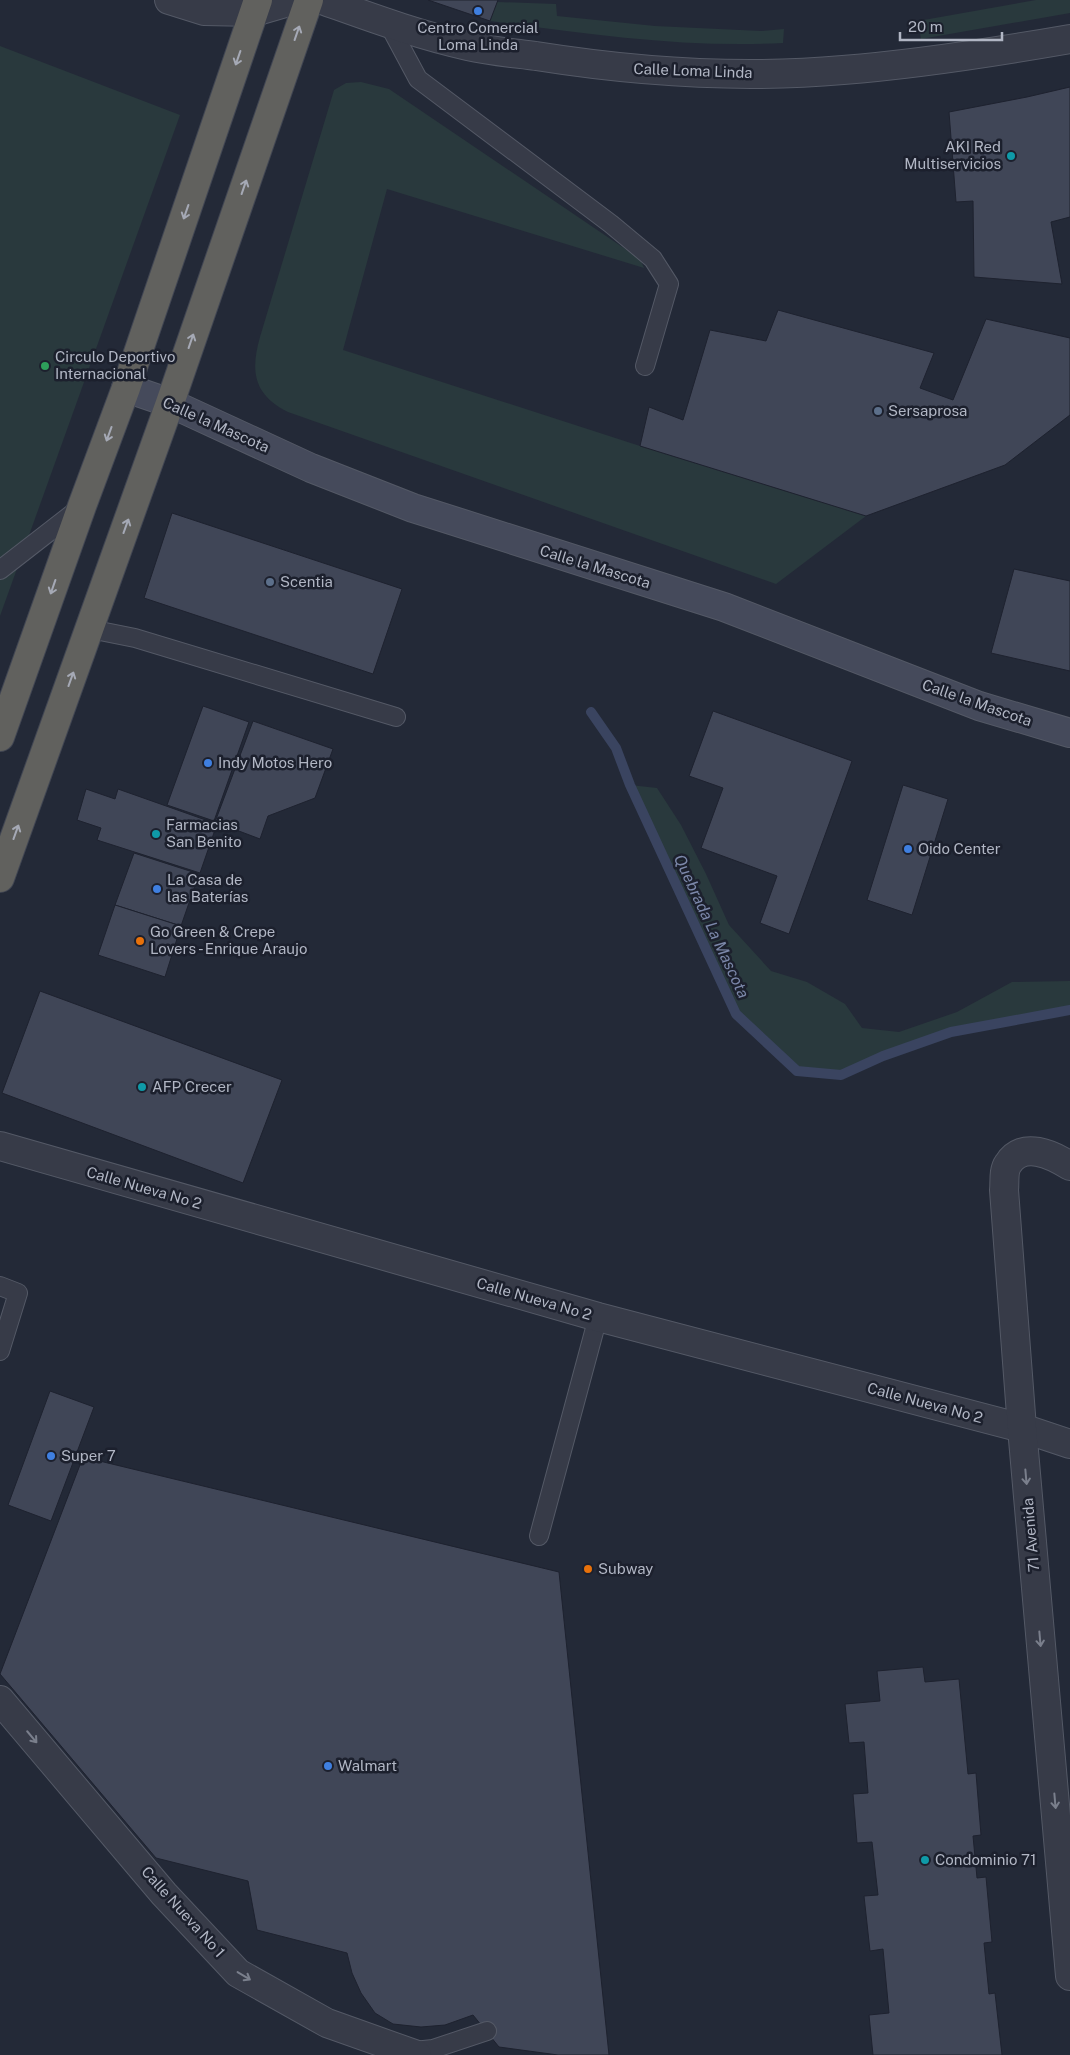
<svg xmlns="http://www.w3.org/2000/svg" width="1070" height="2055" font-family="'Public Sans',sans-serif">
  <style>
    .green { fill: #29393d }
    .lines { fill: none; stroke-linecap: round; stroke-linejoin: round }
    .stream { stroke: #3a4460; stroke-width: 10 }
    .building { fill: #404657; stroke: #1e222f }
    .service-casing { stroke: #545966; stroke-width: 20 }
    .minor-casing { stroke: #545966; stroke-width: 30 }
    .secondary-casing { stroke: #545966; stroke-width: 30 }
    .trunk-casing { stroke: #414653; stroke-width: 30 }
    .service { stroke: #373b48; stroke-width: 18 }
    .minor { stroke: #373b48; stroke-width: 28 }
    .secondary { stroke: #454a5b; stroke-width: 28 }
    .trunk { stroke: #61615e; stroke-width: 28 }
    .oneway { stroke: #a5a9b5 }
    .oneway2 { stroke: #7a7f8c }
    .shop-dot { fill: #3f7fe0; stroke: #1c202d; stroke-width: 2 }
    .culture-dot { fill: #0f9aa8; stroke: #1c202d; stroke-width: 2 }
    .leisure-dot { fill: #2e9e5b; stroke: #1c202d; stroke-width: 2 }
    .service-dot { fill: #5c6f8a; stroke: #1c202d; stroke-width: 2 }
    .food-dot { fill: #e8710a; stroke: #1c202d; stroke-width: 2 }
    .labels { text-anchor: middle; stroke-width: 5; stroke-linejoin: round; paint-order: stroke }
    .poi-label { font-size: 15px; fill: #b1b6c4; stroke: #1c202d; text-anchor: start }
    .street-label { font-size: 15px; fill: #b1b6c4; stroke: #1c202d }
    .water-label { font-size: 16px; font-style: italic; fill: #7c88aa; stroke: #1c202d }
  </style>
  <rect width="100%" height="100%" fill="#232937"/>
  <g class="green">
    <polygon points="1036,0 1070,0 1070,13 921,39 918,21"/>
    <path d="M 497,2 L 556,4 L 557,16 L 655,26 L 761,31 L 784,29 L 783,43 C 685,48 588,34 490,21 Z"/>
    <polygon points="0,46 180,115 0,616"/>
    <path d="M 361,82 L 389,89 L 640,259 L 644,268 L 387,189 L 343,350 L 640,446 L 866,516 L 776,584 L 288,412 C 254,395 250,372 260,337 L 334,90 L 346,83 Z"/>
    <polygon points="630,785 657,788 681,825 706,874 729,925 771,971 807,982 845,1004 862,1028 899,1032 957,1012 1012,982 1070,981 1070,1010 951,1032 883,1056 841,1075 797,1071 736,1014"/>
  </g>
  <g class="lines">
    <polyline class="stream" points="591,712 616,748 630,785 736,1014 797,1071 841,1075 883,1056 951,1032 1070,1010"/>
  </g>
  <g class="building">
    <polygon points="428,0 498,0 490,21"/>
    <polygon points="1070,87 1070,217 1051,222 1062,284 974,277 973,201 956,202 949,112 1027,97"/>
    <polygon points="778,310 934,353 920,388 953,400 986,319 1070,338 1070,415 1005,465 866,516 640,446 649,407 683,420 710,330 766,341"/>
    <polygon points="172,513 402,589 373,674 144,598"/>
    <polygon points="1014,569 1070,581 1070,671 991,653"/>
    <polygon points="203,706 249,722 214,821 167,805"/>
    <polygon points="713,711 852,761 789,934 760,923 777,876 701,848 723,788 689,776"/>
    <polygon points="253,721 333,749 315,798 268,816 260,839 215,822"/>
    <polygon points="903,785 948,799 912,915 867,900"/>
    <polygon points="86,789 115,799 118,789 217,824 200,873 97,840 101,828 77,820"/>
    <polygon points="134,853 199,874 181,926 115,905"/>
    <polygon points="115,905 181,926 165,977 98,955"/>
    <polygon points="40,991 282,1080 243,1183 2,1093"/>
    <polygon points="50,1391 94,1407 51,1521 8,1505"/>
    <polygon points="83,1457 559,1572 609,2055 558,2055 499,2047 473,2015 445,2025 421,2027 393,2024 375,2013 361,1993 352,1973 347,1953 257,1930 248,1881 156,1858 0,1674"/>
    <polygon points="923,1667 925,1682 959,1679 968,1774 976,1773 981,1835 973,1836 977,1878 986,1877 992,1942 984,1943 989,1994 995,1993 1002,2055 873,2055 869,2015 889,2013 883,1949 870,1951 864,1896 878,1895 872,1842 857,1843 853,1794 868,1793 864,1742 849,1743 845,1704 880,1701 877,1671"/>
  </g>
  <g class="lines">
    <defs>
      <g id="service">
        <polyline points="388,23 418,79 611,224 653,259 669,284 645,366"/>
        <polyline points="0,570 81,507"/>
        <polyline points="90,629 135,638 396,717"/>
        <polyline points="0,1286 18,1293 0,1351"/>
        <polyline points="539,1536 598,1317"/>
        <polyline points="405,2052 433,2049 487,2031"/>
      </g>
      <g id="minor">
        <polyline points="169,0 204,11 254,12 295,0"/>
        <path d="M 322,0 C 370,17 418,35 468,46 C 490,51 513,53 536,56 C 637,72 741,79 843,70 C 919,64 995,52 1070,39"/>
        <polyline points="0,1146 598,1317 1022,1428 1070,1444"/>
        <path d="M 1070,1166 C 1053,1155 1022,1140 1008,1164 C 1003,1171 1005,1182 1004,1190 L 1022,1428 L 1070,1976"/>
        <polyline points="0,1700 164,1894 238,1973 327,2023 417,2055"/>
      </g>
      <polyline id="secondary" points="126,388 170,403 311,468 413,508 724,607 979,706 1070,733"/>
      <g id="trunk">
        <polyline points="0,737 82,506 126,388 258,0"/>
        <polyline points="0,878 170,403 309,0"/>
      </g>
    </defs>
    <use href="#service" class="service-casing"/>
    <use href="#minor" class="minor-casing"/>
    <use href="#secondary" class="secondary-casing"/>
    <use href="#trunk" class="trunk-casing"/>
    <use href="#service" class="service"/>
    <use href="#minor" class="minor"/>
    <use href="#secondary" class="secondary"/>
    <use href="#trunk" class="trunk"/>
  </g>
  <defs><path id="oneway-shaft" d="M-6 0H5M1.5-3L5.5 0L1.5 3" fill="none" stroke-width="1.6" stroke-linecap="round" stroke-linejoin="round" transform="scale(1.25)"/></defs>
  <g class="oneway">
    <use href="#oneway-shaft" transform="translate(297 33) rotate(-71)"/>
    <use href="#oneway-shaft" transform="translate(238 58) rotate(109)"/>
    <use href="#oneway-shaft" transform="translate(244 187) rotate(-71)"/>
    <use href="#oneway-shaft" transform="translate(186 212) rotate(109)"/>
    <use href="#oneway-shaft" transform="translate(191 341) rotate(-71)"/>
    <use href="#oneway-shaft" transform="translate(109 434) rotate(110)"/>
    <use href="#oneway-shaft" transform="translate(126 526) rotate(-70)"/>
    <use href="#oneway-shaft" transform="translate(53 587) rotate(109)"/>
    <use href="#oneway-shaft" transform="translate(71 679) rotate(-70)"/>
    <use href="#oneway-shaft" transform="translate(16 832) rotate(-70)"/>
  </g>
  <g class="oneway2">
    <use href="#oneway-shaft" transform="translate(1026 1477) rotate(85)"/>
    <use href="#oneway-shaft" transform="translate(1040 1639) rotate(85)"/>
    <use href="#oneway-shaft" transform="translate(32 1737) rotate(50)"/>
    <use href="#oneway-shaft" transform="translate(1055 1801) rotate(85)"/>
    <use href="#oneway-shaft" transform="translate(244 1976) rotate(31)"/>
  </g>
  <g class="shop-dot">
    <circle cx="478" cy="11" r="5"/>
    <circle cx="208" cy="763" r="5"/>
    <circle cx="908" cy="849" r="5"/>
    <circle cx="157" cy="889" r="5"/>
    <circle cx="51" cy="1456" r="5"/>
    <circle cx="328" cy="1766" r="5"/>
  </g>
  <g class="culture-dot">
    <circle cx="1011" cy="156" r="5"/>
    <circle cx="156" cy="834" r="5"/>
    <circle cx="142" cy="1087" r="5"/>
    <circle cx="925" cy="1860" r="5"/>
  </g>
  <circle class="leisure-dot" cx="45" cy="366" r="5"/>
  <g class="service-dot">
    <circle cx="878" cy="411" r="5"/>
    <circle cx="270" cy="582" r="5"/>
  </g>
  <g class="food-dot">
    <circle cx="140" cy="941" r="5"/>
    <circle cx="588" cy="1569" r="5"/>
  </g>
  <g class="labels">
    <g class="poi-label">
      <text x="478" y="33" text-anchor="middle">Centro Comercial<tspan x="478" dy="17">Loma Linda</tspan></text>
      <text x="1001" y="152" text-anchor="end">AKI Red<tspan x="1001" dy="17">Multiservicios</tspan></text>
      <text x="55" y="362">Circulo Deportivo<tspan x="55" dy="17">Internacional</tspan></text>
      <text x="888" y="416">Sersaprosa</text>
      <text x="280" y="587">Scentia</text>
      <text x="218" y="768">Indy Motos Hero</text>
      <text x="166" y="830">Farmacias<tspan x="166" dy="17">San Benito</tspan></text>
      <text x="918" y="854">Oido Center</text>
      <text x="167" y="885">La Casa de<tspan x="167" dy="17">las Baterías</tspan></text>
      <text x="150" y="937">Go Green &amp; Crepe<tspan x="150" dy="17">Lovers - Enrique Araujo</tspan></text>
      <text x="152" y="1092">AFP Crecer</text>
      <text x="61" y="1461">Super 7</text>
      <text x="598" y="1574">Subway</text>
      <text x="338" y="1771">Walmart</text>
      <text x="935" y="1865">Condominio 71</text>
    </g>
    <g class="street-label">
      <text transform="translate(693 71) rotate(2)" y="5">Calle Loma Linda</text>
      <text transform="translate(216 425) rotate(24)" y="5">Calle la Mascota</text>
      <text transform="translate(595 567) rotate(17)" y="5">Calle la Mascota</text>
      <text transform="translate(977 703) rotate(19)" y="5">Calle la Mascota</text>
      <text transform="translate(144 1188) rotate(16)" y="5">Calle Nueva No 2</text>
      <text transform="translate(534 1299) rotate(16)" y="5">Calle Nueva No 2</text>
      <text transform="translate(925 1403) rotate(15)" y="5">Calle Nueva No 2</text>
      <text transform="translate(1031 1535) rotate(-95)" y="5">71 Avenida</text>
      <text transform="translate(183 1912) rotate(48)" y="5">Calle Nueva No 1</text>
    </g>
    <g class="water-label">
      <text transform="translate(712 926) rotate(65)" y="6">Quebrada La Mascota</text>
    </g>
  </g>
  <path d="M900 32v8h102v-8" fill="none" stroke="#b1b6c4" stroke-width="2.5"/>
  <text x="908" y="32" font-size="15" fill="#b1b6c4" stroke="#1c202d" stroke-width="4" paint-order="stroke">20 m</text>
</svg>
